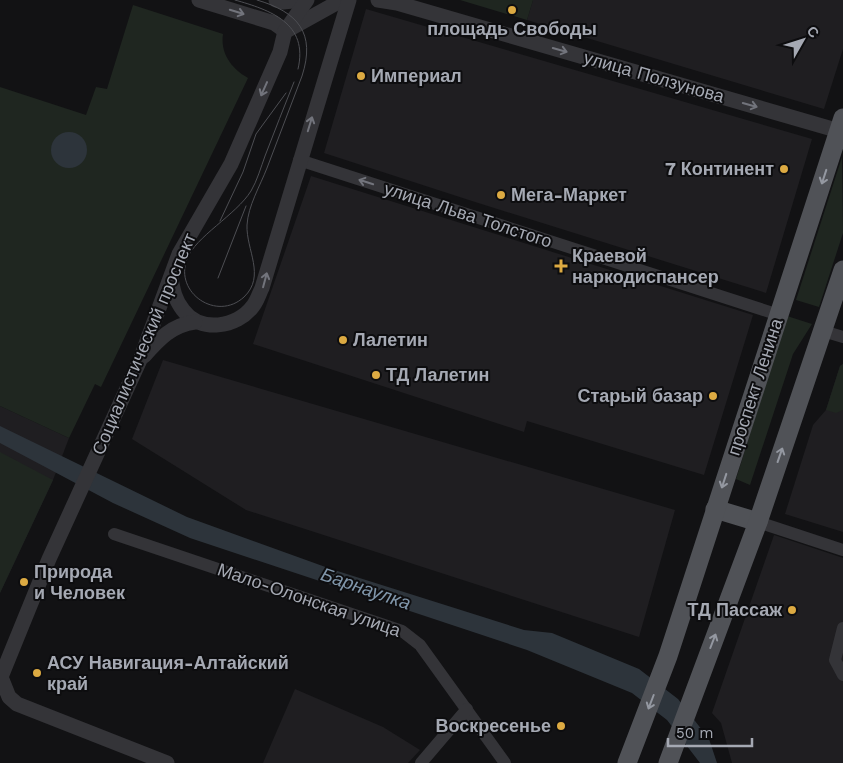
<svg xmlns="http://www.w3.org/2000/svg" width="843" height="763" font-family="'Work Sans',sans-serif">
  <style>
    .built { fill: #1f1e21 }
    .green { fill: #1f2620 }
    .water { fill: #2d343b }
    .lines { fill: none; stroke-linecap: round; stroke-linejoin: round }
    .minor { stroke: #343438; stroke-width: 12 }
    .tertiary { stroke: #343438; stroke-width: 15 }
    .primary { stroke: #505257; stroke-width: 19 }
    .tram { stroke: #4d4e53; stroke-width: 1 }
    .oneway { stroke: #72747c }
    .oneway2 { stroke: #9498a1 }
    .poi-dot { fill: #dcaa42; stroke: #0d0d0f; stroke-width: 2 }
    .labels { text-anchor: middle; stroke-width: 4; stroke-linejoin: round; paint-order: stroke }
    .poi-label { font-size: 18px; font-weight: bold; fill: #a5a9b3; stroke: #0d0d0f; text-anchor: start }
    .street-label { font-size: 18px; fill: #a5a9b3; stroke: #0d0d0f }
    .water-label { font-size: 19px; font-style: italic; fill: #8096aa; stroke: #0d0d0f }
  </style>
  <rect width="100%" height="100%" fill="#121214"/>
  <g class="built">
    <polygon points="533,0 843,0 843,49 824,109 527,20"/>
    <polygon points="366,9 812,139 766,293 472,201 324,153"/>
    <polygon points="311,176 753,315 704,475 527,421 524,432 253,344"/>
    <polygon points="163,360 675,510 639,637 246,510 132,439"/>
    <polygon points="843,364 843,532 785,514 813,425 826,410 840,366"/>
    <polygon points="0,406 69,438 53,480 0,593"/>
    <polygon points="774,535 843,558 843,763 732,763 721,723 712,713"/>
    <polygon points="295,689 383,727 420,750 408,763 263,763"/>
  </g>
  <g class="green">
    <polygon points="460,0 533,0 527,20"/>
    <path d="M 133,5 L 223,34 C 220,54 232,69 248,78 L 101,387 L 95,384 L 69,438 L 0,406 L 0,87 L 86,115 L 96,87 L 107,89 Z"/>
    <polygon points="842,157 843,233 819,307 796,300"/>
    <polygon points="787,316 812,324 793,354 750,485 736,479"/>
    <polygon points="843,364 843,410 836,413 826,410 840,366"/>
    <polygon points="0,452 53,480 0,593"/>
  </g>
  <g class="water">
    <circle cx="69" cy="150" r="18"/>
    <polygon points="0,426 187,517 331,569 524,630 552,633 639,669 678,699 709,739 717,763 700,763 667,720 632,693 527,650 190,538 113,503 0,443"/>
  </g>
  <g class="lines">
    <g class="minor">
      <polyline points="299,160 779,315"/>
      <polyline points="823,331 843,337"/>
      <polyline points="758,522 843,550"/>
      <polyline points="114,534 402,631 420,645 505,763"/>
      <polyline points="843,628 835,660 843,675"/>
      <polyline points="421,763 467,709"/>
    </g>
    <g class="tertiary">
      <polyline points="199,0 274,23 285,31"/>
      <polyline points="276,0 283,2 303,0"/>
      <polyline points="378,0 397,3 843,132"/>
      <polyline points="288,30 342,0"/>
      <path d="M 171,278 C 173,290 175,300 183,310 C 200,333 237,328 253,306 C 257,301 259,294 262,288 L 349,0"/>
      <path d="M 144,356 C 159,339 172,325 195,322"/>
      <polyline points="167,763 17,704 9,697 1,677 49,559 140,360 179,254 231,164 280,52 285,31 307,0"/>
    </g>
    <g class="primary">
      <polyline points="715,509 758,522"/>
      <polyline points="627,763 668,656 843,118"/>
      <polyline points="668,763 758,522 843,270"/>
    </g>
    <g class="tram">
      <path d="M 235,0 C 270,10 309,23 298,69"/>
      <path d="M 257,0 C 298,12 316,33 302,76 C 290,107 279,137 267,168 C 260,186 248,206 247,225 C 246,250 266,276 244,297 C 217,322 174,293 187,259 C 195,237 236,215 251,191 C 257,181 261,167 265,156 C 275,131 284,106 294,82"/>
      <polyline points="220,221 243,172 256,134 286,93"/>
      <polyline points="218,278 246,206"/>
    </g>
  </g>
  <defs><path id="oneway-shaft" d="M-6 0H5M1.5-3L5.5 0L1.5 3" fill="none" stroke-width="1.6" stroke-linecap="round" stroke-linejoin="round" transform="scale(1.25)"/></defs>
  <g class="oneway">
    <use href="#oneway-shaft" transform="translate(237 12) rotate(17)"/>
    <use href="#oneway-shaft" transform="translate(560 50) rotate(16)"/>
    <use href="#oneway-shaft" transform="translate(264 89) rotate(114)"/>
    <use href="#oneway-shaft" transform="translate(750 105) rotate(16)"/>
    <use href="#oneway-shaft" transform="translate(310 124) rotate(-73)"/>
    <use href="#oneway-shaft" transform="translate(366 182) rotate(-162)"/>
    <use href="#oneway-shaft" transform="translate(265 280) rotate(-75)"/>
  </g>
  <g class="oneway2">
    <use href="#oneway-shaft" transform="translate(824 177) rotate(108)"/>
    <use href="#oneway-shaft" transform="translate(780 455) rotate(-71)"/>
    <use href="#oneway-shaft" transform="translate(724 481) rotate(108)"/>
    <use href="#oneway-shaft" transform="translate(713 641) rotate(-69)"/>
    <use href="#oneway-shaft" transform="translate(651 702) rotate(111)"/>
  </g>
  <g class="poi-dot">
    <circle cx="512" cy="10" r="5"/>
    <circle cx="361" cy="76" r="5"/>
    <circle cx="784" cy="169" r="5"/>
    <circle cx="501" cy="195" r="5"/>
    <path d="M558.5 258.5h5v5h5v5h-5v5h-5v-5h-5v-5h5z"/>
    <circle cx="343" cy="340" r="5"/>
    <circle cx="376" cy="375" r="5"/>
    <circle cx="713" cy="396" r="5"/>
    <circle cx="24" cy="582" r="5"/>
    <circle cx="792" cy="610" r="5"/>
    <circle cx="37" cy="673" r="5"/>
    <circle cx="561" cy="726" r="5"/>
  </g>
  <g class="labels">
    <g class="poi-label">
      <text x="512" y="35" text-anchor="middle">площадь Свободы</text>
      <text x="371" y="82">Империал</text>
      <text x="774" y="175" text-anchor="end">7 Континент</text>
      <text x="511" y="201">Мега-Маркет</text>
      <text x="572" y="262">Краевой<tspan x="572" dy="21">наркодиспансер</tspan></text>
      <text x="353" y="346">Лалетин</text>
      <text x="386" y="381">ТД Лалетин</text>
      <text x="703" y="402" text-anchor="end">Старый базар</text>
      <text x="34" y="578">Природа<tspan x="34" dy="21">и Человек</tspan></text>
      <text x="782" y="616" text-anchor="end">ТД Пассаж</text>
      <text x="47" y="669">АСУ Навигация-Алтайский<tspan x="47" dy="21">край</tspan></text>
      <text x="551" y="732" text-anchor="end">Воскресенье</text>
    </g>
    <g class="street-label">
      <text transform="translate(654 77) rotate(16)" y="6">улица Ползунова</text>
      <text transform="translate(468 215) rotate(18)" y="6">улица Льва Толстого</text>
      <text transform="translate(144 344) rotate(-67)" y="6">Социалистический проспект</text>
      <text transform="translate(755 387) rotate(-72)" y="6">проспект Ленина</text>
      <text transform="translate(309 600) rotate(19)" y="6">Мало-Олонская улица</text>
    </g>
    <g class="water-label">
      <text transform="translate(366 588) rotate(19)" y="7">Барнаулка</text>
    </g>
  </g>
  <g transform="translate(803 40) rotate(51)" stroke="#0d0d0f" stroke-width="4" paint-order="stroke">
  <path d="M0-4L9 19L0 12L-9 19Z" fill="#a5a9b3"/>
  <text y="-8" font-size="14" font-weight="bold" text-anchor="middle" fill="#a5a9b3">С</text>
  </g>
  <path d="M668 738v8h84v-8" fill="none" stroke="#a5a9b3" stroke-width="2.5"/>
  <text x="676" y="738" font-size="15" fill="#a5a9b3" stroke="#0d0d0f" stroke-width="4" paint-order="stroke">50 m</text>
</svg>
